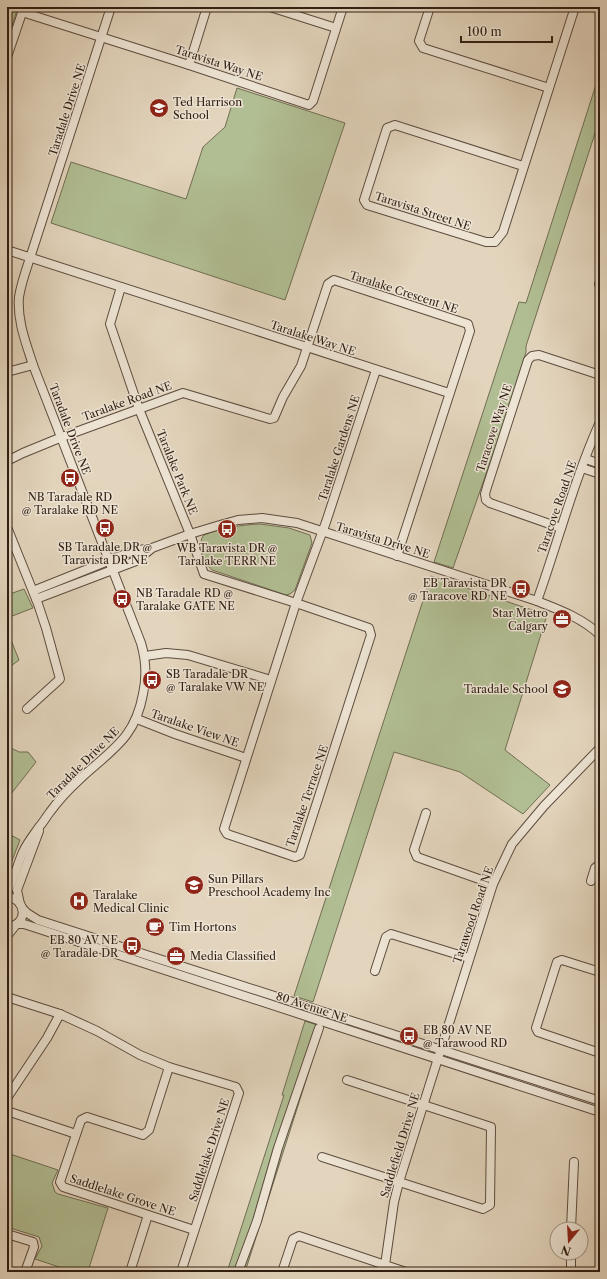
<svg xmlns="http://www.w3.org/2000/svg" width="607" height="1279" font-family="'Libre Caslon Text',serif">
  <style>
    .green { fill: #b1be93; stroke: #706e53 }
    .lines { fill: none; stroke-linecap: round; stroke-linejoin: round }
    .minor-casing { stroke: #5d4c3e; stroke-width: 10 }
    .minor { stroke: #ede4d4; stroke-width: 8 }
    .labels { text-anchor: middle; stroke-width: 3; stroke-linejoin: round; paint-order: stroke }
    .street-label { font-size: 11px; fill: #301e13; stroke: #ede4d4 }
    .poi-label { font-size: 11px; fill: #301e13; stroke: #ede4d4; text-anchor: start }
  </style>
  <rect width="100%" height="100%" fill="#e3d5bd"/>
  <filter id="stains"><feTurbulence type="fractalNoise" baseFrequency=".005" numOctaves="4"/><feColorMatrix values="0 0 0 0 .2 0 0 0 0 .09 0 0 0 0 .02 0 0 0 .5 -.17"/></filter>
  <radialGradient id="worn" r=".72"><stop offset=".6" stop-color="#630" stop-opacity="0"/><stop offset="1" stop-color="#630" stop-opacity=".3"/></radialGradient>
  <g class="green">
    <polygon points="7,7 18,7 7,41"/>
    <polygon points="600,72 600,118 526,346 526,352 506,417 453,568 434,562 519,302 526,303"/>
    <polygon points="237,88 345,123 285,300 51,223 71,162 186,199 203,147 225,127"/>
    <path d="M 260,524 L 289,528 L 310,535 L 312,543 L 295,590 L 290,594 L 286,595 L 212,570 C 205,564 196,543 204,535 C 222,528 240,525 260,524 Z"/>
    <polygon points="431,576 547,615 505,750 550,785 523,814 460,772 394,752 313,1002 294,996"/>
    <polygon points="24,589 33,608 7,618 7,595"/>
    <polygon points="7,630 19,660 7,669"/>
    <polygon points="7,746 19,752 28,752 36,762 7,799"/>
    <polygon points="7,833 20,840 8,871 10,877 7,885"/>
    <polygon points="305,1021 323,1027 245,1272 227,1272 284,1095 282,1095"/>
    <polygon points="7,1153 58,1170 52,1183 55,1192 58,1194 108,1208 89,1268 99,1271 98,1272 74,1272 35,1259 42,1246 39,1237 7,1227"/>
  </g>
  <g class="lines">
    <defs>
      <g id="minor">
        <polyline points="270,7 336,28"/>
        <polyline points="430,7 419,41 423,48 549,88"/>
        <polyline points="22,12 189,65 309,105 313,101 343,7"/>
        <polyline points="7,57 24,7"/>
        <polyline points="189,65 207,7"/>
        <polyline points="523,166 395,125 387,128 364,200 367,205 486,242 495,242 503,232 575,7"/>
        <polyline points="7,250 449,393"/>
        <polyline points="599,284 600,284"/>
        <polyline points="121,287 110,324 139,409 190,534 204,574 296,603 369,628 371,635 300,855 295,857 227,834 224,829 296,603 326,522 376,370"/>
        <polyline points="7,372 33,365"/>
        <polyline points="586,459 600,464"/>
        <polyline points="7,461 23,453 62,437 183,393 270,419 274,418 283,397 301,366 328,284 334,280 468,324 470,331 397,556"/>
        <polyline points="582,468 600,474"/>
        <polyline points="7,527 38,604 46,628 60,679 27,709"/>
        <polyline points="561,528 490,503 486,500 485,494 487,487 528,360 532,356 539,355 600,375"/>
        <path d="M 33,591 L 133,551 L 152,548 L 190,534 L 220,525 L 238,520 L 262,518 L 297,523 L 537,601 C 560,610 582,618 600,635"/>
        <polyline points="36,599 136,561 151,549"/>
        <path d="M 537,601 C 558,542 574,480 600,422"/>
        <polyline points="145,656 166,653 188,655 271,680"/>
        <polyline points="137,719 175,734 246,758"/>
        <polyline points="426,813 414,850 417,857 493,884"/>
        <polyline points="591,881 595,868 600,864"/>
        <path d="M 7,892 C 14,880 17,865 23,852 C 27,843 33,836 39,827 C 43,823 46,817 50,812 C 58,801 69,789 80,779 C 111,750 135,739 143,694 C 147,676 146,660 141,643 L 33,365 C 26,343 17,321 19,297 C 21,284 26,270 30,258 L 111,7"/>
        <path d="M 7,897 C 28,899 28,926 7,927"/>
        <polyline points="20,904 17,890 39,831"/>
        <polyline points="22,908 27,913 38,920 600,1101"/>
        <polyline points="17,924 24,924 600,1112"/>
        <polyline points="7,936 15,926"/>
        <polyline points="375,971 386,937 391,934 469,958"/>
        <polyline points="600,972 562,960 557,962 536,1028 538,1032 600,1053"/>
        <polyline points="7,997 60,1014 97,1031 140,1055 169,1067 236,1087 239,1093 181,1272"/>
        <polyline points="169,1067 149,1130 143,1135 87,1117 81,1120 60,1182 63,1187 194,1230"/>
        <polyline points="7,1098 47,1038 60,1014"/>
        <polyline points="7,1111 76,1134"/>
        <polyline points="322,1157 483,1209 490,1205 491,1127 347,1080"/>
        <polyline points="571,1229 574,1162"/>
        <polyline points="7,1234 33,1242 34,1247 25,1272"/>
        <polyline points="130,1272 148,1215"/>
        <polyline points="238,1272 257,1221 278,1148 319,1028"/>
        <polyline points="282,1272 293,1239 299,1236 406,1272"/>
        <polyline points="384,1272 394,1202 399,1182 493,884 512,844 544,806 600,748"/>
        <polyline points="571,1272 571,1253"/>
      </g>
    </defs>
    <use href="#minor" class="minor-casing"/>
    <use href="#minor" class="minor"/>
  </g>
  <defs>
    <symbol id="school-disc" viewBox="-11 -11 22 22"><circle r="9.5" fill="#8f2418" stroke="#ede4d4"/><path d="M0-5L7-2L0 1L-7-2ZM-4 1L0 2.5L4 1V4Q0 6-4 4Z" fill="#fff"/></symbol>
    <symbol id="bus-disc" viewBox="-11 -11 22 22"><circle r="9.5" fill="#8f2418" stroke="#ede4d4"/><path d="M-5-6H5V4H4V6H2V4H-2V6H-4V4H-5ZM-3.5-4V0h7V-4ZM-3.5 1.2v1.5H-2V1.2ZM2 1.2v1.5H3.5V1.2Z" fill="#fff"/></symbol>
    <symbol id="office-disc" viewBox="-11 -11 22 22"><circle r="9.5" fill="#8f2418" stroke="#ede4d4"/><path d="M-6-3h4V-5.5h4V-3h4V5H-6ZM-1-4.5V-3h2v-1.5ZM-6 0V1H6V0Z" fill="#fff"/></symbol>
    <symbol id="hospital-disc" viewBox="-11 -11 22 22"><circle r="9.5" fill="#8f2418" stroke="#ede4d4"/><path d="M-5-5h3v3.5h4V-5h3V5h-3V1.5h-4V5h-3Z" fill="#fff"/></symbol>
    <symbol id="cafe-disc" viewBox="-11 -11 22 22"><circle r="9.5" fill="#8f2418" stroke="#ede4d4"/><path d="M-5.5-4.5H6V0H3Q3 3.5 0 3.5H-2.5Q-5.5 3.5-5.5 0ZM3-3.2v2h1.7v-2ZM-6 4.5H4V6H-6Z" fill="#fff"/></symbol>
  </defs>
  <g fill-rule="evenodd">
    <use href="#school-disc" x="148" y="97" width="22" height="22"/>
    <use href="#bus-disc" x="59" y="467" width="22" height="22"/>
    <use href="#bus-disc" x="94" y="517" width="22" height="22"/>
    <use href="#bus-disc" x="216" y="518" width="22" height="22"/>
    <use href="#bus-disc" x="510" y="578" width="22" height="22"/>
    <use href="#bus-disc" x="111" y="588" width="22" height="22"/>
    <use href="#office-disc" x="551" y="608" width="22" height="22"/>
    <use href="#bus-disc" x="141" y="669" width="22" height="22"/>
    <use href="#school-disc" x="551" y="678" width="22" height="22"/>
    <use href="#school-disc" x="183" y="874" width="22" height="22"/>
    <use href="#hospital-disc" x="68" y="890" width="22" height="22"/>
    <use href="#cafe-disc" x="144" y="916" width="22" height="22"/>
    <use href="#bus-disc" x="121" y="935" width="22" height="22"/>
    <use href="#office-disc" x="165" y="945" width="22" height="22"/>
    <use href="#bus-disc" x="398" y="1025" width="22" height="22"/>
  </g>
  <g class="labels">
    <g class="street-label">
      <text transform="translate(219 63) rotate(18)" y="4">Taravista Way NE</text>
      <text transform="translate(67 110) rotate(-72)" y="4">Taradale Drive NE</text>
      <text transform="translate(423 211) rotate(18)" y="4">Taravista Street NE</text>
      <text transform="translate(404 292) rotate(18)" y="4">Taralake Crescent NE</text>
      <text transform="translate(313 338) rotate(18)" y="4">Taralake Way NE</text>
      <text transform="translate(127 401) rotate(-20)" y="4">Taralake Road NE</text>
      <text transform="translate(494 428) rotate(-72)" y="4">Taracove Way NE</text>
      <text transform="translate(70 429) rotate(69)" y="4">Taradale Drive NE</text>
      <text transform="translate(339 448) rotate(-72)" y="4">Taralake Gardens NE</text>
      <text transform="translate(177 472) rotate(68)" y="4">Taralake Park NE</text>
      <text transform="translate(557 507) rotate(-71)" y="4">Taracove Road NE</text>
      <text transform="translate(383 540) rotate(17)" y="4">Taravista Drive NE</text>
      <text transform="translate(195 728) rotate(19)" y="4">Taralake View NE</text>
      <text transform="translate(83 763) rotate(-45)" y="4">Taradale Drive NE</text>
      <text transform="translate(307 796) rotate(-71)" y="4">Taralake Terrace NE</text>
      <text transform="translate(473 915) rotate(-71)" y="4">Tarawood Road NE</text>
      <text transform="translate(312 1007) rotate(18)" y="4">80 Avenue NE</text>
      <text transform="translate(400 1145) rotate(-73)" y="4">Saddlefield Drive NE</text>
      <text transform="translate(209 1150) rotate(-72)" y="4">Saddlelake Drive NE</text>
      <text transform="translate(123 1195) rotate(18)" y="4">Saddlelake Grove NE</text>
    </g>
    <g class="poi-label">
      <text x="173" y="106">Ted Harrison<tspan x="173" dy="13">School</tspan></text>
      <text x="70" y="501" text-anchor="middle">NB Taradale RD<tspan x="70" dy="13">@ Taralake RD NE</tspan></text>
      <text x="105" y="551" text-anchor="middle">SB Taradale DR @<tspan x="105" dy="13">Taravista DR NE</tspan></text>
      <text x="227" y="552" text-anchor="middle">WB Taravista DR @<tspan x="227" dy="13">Taralake TERR NE</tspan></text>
      <text x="507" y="587" text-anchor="end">EB Taravista DR<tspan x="507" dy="13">@ Taracove RD NE</tspan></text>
      <text x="136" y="597">NB Taradale RD @<tspan x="136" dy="13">Taralake GATE NE</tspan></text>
      <text x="548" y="617" text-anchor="end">Star Metro<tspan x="548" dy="13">Calgary</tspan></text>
      <text x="166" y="678">SB Taradale DR<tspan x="166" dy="13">@ Taralake VW NE</tspan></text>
      <text x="548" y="693" text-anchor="end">Taradale School</text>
      <text x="208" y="883">Sun Pillars<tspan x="208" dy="13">Preschool Academy Inc</tspan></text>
      <text x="93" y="899">Taralake<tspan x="93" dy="13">Medical Clinic</tspan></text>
      <text x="169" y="931">Tim Hortons</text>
      <text x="118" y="944" text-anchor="end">EB 80 AV NE<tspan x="118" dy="13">@ Taradale DR</tspan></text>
      <text x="190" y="960">Media Classified</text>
      <text x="423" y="1034">EB 80 AV NE<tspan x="423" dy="13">@ Tarawood RD</tspan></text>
    </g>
  </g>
  <rect width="607" height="1279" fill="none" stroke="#e3d5bd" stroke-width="24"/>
  <rect x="8" y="8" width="591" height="1263" fill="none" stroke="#301e13" stroke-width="2"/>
  <rect x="12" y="12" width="583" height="1255" fill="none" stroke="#301e13"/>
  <g transform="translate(569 1241) rotate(198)"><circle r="19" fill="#ede4d4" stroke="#a19587"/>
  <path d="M0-3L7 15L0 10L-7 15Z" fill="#8f2418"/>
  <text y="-6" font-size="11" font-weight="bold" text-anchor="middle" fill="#301e13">N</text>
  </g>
  <path d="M461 36v6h91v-6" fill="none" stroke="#301e13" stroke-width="2"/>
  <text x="467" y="36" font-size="12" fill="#301e13" stroke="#ede4d4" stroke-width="3" paint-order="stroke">100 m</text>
  <rect width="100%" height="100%" filter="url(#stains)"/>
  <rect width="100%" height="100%" fill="url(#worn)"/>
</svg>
